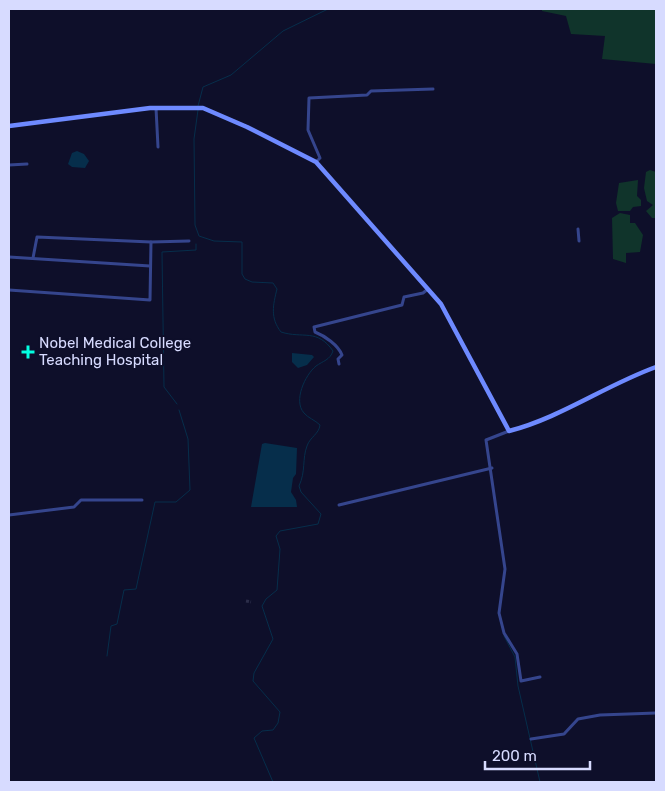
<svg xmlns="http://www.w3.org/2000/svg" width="665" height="791" font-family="Rubik,sans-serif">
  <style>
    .green { fill: #10342b }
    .water { fill: #062e4b }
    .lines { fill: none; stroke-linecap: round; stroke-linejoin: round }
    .stream { stroke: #062e4b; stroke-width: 1 }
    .street-tunnel { stroke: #2c2e4a; stroke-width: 3; stroke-dasharray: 3 1.5; stroke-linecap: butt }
    .street { stroke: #35458d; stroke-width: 3 }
    .secondary { stroke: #6e8aff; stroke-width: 4.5 }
    .poi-dot { fill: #03ffe1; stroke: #0e0f2a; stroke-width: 2 }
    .labels { text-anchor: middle; stroke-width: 4; stroke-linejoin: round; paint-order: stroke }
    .poi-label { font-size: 15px; fill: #d7dbff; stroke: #0e0f2a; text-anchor: start }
  </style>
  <rect width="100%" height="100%" fill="#0e0f2a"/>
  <g class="green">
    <polygon points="542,9 656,9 656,64 602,59 605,36 571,34 566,16 542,11"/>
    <polygon points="650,170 656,172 656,218 652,218 646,211 653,205 647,201 644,188 646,172"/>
    <polygon points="638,180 637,196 641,200 641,206 633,207 630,211 618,211 616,203 619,183"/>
    <polygon points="620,213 630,215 630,223 635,223 643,235 640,252 626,253 626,263 613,259 612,218"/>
  </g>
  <g class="water">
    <polygon points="77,151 84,154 89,161 85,168 72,167 68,164 72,153"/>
    <polygon points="292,353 312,355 314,357 307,365 298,368 292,362"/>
    <polygon points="265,443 297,448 296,474 293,478 291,492 296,500 297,507 251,507 262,444"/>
  </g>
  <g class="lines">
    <g class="stream">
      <polyline points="198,106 203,87 231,75 283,31 328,9"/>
      <path d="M 198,110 L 194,139 L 195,225 L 199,236 L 214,241 L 242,242 L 242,274 L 245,279 L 252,282 L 273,283 L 277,289 C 273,305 270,318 281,332 C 303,339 317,328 333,351 C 330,360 323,361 316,366 C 305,375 293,401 304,413 C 308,418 315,420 320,425 C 319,434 310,437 307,446 C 302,459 306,471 299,486 L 301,492 L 321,514 L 318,524 L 280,531 L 276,536 L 280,549 L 277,590 L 266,599 L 262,606 L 273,639 L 254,673 L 253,681 L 280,712 L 278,723 L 273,730 L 262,731 L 254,738 L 273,782"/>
      <polyline points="177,404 164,387 162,252 196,250 196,244"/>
      <polyline points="504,636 515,657 518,686 540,782"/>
      <polyline points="107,656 111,626 117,624 124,590 136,589 155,502 176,502 190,490 188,439 179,410"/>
    </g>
    <polyline class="street-tunnel" points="246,601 251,602"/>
    <g class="street">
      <polyline points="156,108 158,147"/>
      <polyline points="316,162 320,158 308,130 309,98 367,95 371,91 433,89"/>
      <polyline points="9,165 27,164"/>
      <polyline points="578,229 579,241"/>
      <polyline points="9,257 150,266"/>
      <polyline points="33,258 37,237 151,242 189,241"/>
      <polyline points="9,290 150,300 151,242"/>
      <path d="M 339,364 L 338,359 L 342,355 C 338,345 325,336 315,332 L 314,327 L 402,305 L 404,297 L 423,293 L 428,289"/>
      <polyline points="509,431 486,440 505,569 499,613 504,633 517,654 521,681 540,677"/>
      <polyline points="339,505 492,468"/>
      <polyline points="9,515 74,507 81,500 142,500"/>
      <polyline points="531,739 564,734 578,719 600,715 656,713"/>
    </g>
    <path class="secondary" d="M 9,126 L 150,108 L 203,108 L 247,127 L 316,162 L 441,304 L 509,431 C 560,418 606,385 656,367"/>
  </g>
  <path class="poi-dot" d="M25.5 344.5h5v5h5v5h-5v5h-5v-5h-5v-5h5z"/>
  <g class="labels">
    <g class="poi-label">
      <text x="39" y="348">Nobel Medical College<tspan x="39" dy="17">Teaching Hospital</tspan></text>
    </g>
  </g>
  <rect width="665" height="791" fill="none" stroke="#d7dbff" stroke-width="20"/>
  <path d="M485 761v8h105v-8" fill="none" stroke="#d7dbff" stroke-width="2.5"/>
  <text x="492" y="761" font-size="15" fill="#d7dbff" stroke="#0e0f2a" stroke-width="4" paint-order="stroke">200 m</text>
</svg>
